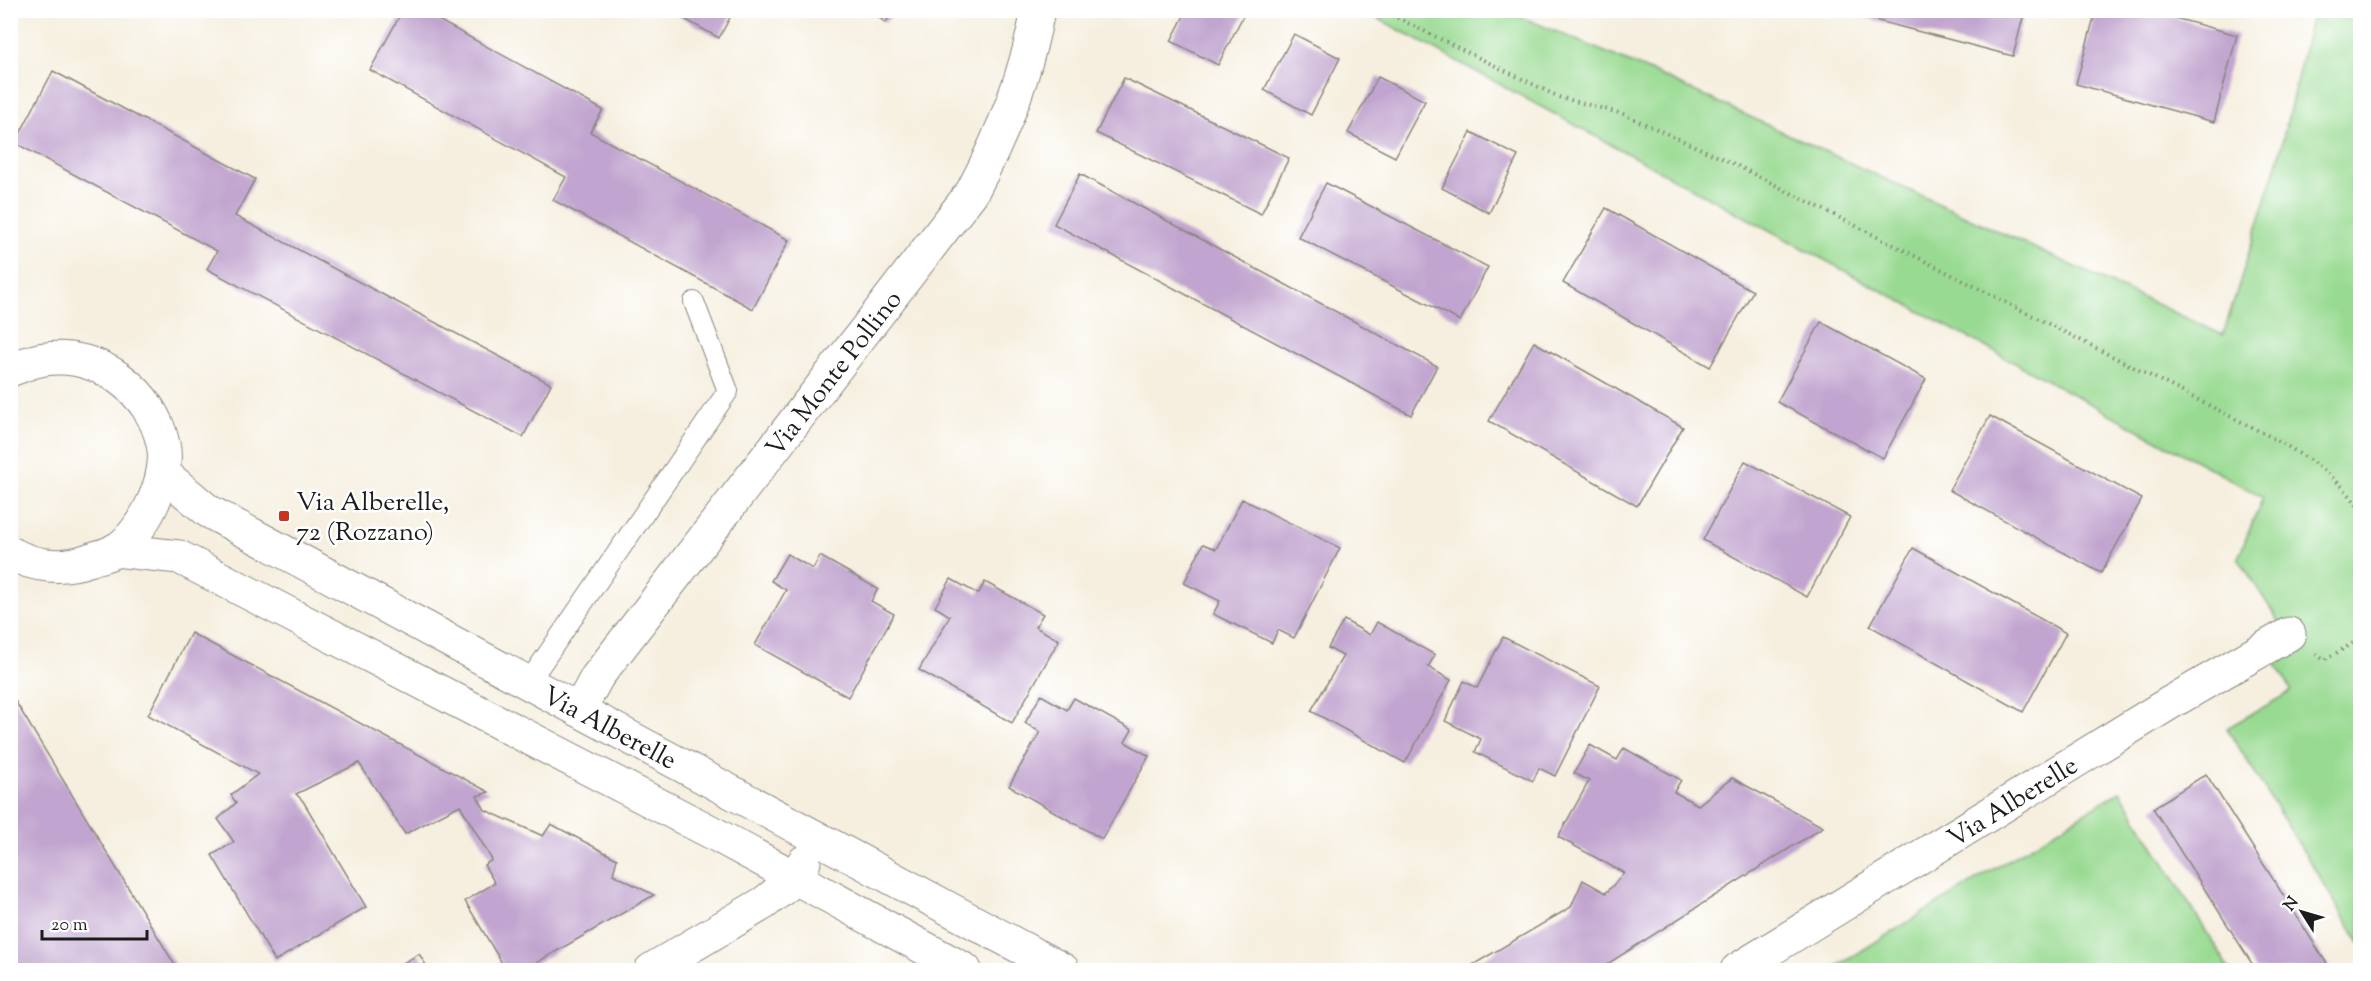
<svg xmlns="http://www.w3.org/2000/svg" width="2371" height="981" font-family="'Sorts Mill Goudy',serif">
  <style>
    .green { fill: #98da91; stroke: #5a7b56; stroke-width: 1.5 }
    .building { fill: #c1a4cf }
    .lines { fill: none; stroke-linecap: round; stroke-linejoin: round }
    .service-casing { stroke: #89867e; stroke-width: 22 }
    .minor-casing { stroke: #89867e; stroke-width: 35 }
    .path { stroke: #89867e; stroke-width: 4; stroke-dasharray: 1.5 4.5; stroke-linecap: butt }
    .service { stroke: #fff; stroke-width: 20 }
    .minor { stroke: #fff; stroke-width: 33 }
    .poi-dot { fill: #c8321e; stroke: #fff; stroke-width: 2 }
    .labels { text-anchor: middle; stroke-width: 5; stroke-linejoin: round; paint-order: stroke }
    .street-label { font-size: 26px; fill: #1c1c1c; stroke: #fff }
    .poi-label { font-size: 26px; fill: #1c1c1c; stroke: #fff; text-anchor: start }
  </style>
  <rect width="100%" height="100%" fill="#fff"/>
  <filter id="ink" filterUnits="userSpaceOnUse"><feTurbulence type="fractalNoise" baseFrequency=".0167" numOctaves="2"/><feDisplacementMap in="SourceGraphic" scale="12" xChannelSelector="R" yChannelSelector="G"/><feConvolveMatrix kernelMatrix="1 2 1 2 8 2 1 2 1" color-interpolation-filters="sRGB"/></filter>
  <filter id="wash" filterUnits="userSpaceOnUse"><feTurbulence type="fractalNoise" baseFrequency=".008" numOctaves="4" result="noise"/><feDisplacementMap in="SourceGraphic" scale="24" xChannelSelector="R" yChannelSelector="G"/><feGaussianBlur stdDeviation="1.35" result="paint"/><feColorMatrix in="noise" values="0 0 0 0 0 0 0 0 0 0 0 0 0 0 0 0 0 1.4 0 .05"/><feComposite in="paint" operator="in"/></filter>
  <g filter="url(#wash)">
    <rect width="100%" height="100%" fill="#f6efdf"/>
    <g class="green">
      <polygon points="1364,11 1507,11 1655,73 2223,335 2277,164 2313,11 2360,11 2360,943 2227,728 2292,691 2275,663 2299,647 2280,623 2238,558 2263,497"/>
      <polygon points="2120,791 2230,970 1832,969"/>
    </g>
    <g id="blocks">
      <g class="building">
        <polygon points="403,10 420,10 603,110 590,132 789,240 753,309 553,200 566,177 370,70"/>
        <polygon points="668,10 734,10 719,38"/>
        <polygon points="872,10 896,10 885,23"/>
        <polygon points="1187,10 1246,10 1218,65 1171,41"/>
        <polygon points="1836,10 2025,10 2013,56"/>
        <polygon points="2096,10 2146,10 2237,35 2214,122 2076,84"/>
        <polygon points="1294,34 1340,58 1311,115 1264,90"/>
        <polygon points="53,71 255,179 235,216 551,384 523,437 207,269 217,251 15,143"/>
        <polygon points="1378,77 1425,101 1395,157 1348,133"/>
        <polygon points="1124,78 1289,158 1261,214 1096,133"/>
        <polygon points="1471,132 1518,156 1489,213 1442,188"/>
        <polygon points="1080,174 1437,366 1411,415 1054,224"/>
        <polygon points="1326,183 1488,267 1460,321 1298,237"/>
        <polygon points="1606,208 1753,291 1710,367 1563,283"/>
        <polygon points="1821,322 1926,379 1883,458 1777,402"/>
        <polygon points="1534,342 1683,427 1637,506 1489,421"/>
        <polygon points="1990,416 2142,499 2101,573 1949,490"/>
        <polygon points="1745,461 1850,517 1807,597 1703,540"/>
        <polygon points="1242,499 1340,548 1294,638 1278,630 1272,643 1213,614 1220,601 1184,583 1203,544 1216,549"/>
        <polygon points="1913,548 2066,633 2023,712 1870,626"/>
        <polygon points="787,554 813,569 820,556 878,589 871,601 894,614 848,697 755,645 786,590 771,581"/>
        <polygon points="951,579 978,594 985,582 1043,614 1035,627 1059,640 1012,723 919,670 950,616 935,607"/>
        <polygon points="1344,620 1370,635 1377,622 1435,655 1428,667 1451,680 1405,763 1311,711 1343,656 1328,648"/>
        <polygon points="191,633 489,792 477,796 485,810 543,836 551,824 617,859 613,874 654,895 524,970 506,970 465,901 495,883 484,865 492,860 460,805 405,834 359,763 296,794 303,801 366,907 275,961 212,855 234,842 218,819 236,803 231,795 258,774 148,715"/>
        <polygon points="1503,637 1600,686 1555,776 1539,768 1533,781 1475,752 1481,739 1445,721 1464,681 1477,688"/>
        <polygon points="1041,695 1067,710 1074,698 1132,730 1125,742 1149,756 1102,839 1009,786 1040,732 1025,723"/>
        <polygon points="14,699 178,970 10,970 10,701"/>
        <polygon points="1590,745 1617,760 1624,748 1681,780 1674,792 1698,805 1732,778 1823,827 1598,970 1464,970 1571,907 1583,880 1606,893 1624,873 1558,837 1589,781 1574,773"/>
        <polygon points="2206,774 2331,970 2256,970 2153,808"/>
        <polygon points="419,954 429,970 391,970"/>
      </g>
    </g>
  </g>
  <g filter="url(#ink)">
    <use href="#blocks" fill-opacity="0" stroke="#89867e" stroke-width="1.5"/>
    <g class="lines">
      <defs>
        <polyline id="service" points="528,683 728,391 694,302"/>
        <g id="minor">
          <path d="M 10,370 C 21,366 34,360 45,359 C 99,352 152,391 163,444 C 171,477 143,534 115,551 C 107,555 97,557 89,560 C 63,569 35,567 10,553"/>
          <polyline points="163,473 208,511 1063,970"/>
          <polyline points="115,550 179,557 711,832 965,970"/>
          <path d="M 579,710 L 597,677 L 972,192 C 1003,134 1026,76 1038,10"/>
          <polyline points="651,970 764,903 795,879 804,862"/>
          <polyline points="1737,970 2168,704 2289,634"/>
        </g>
      </defs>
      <use href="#service" class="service-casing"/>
      <use href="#minor" class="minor-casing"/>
      <g class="path">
        <path d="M 1381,10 L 1559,97 L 1623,114 L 1730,162 L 2267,435 C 2303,455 2338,474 2360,510"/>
        <polyline points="2316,654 2324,660 2360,639"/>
      </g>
      <use href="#service" class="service"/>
      <use href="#minor" class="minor"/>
    </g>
  </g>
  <rect class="poi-dot" x="278" y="510" width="12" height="12" rx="3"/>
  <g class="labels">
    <g class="street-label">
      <text transform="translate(833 373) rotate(-52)" y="9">Via Monte Pollino</text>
      <text transform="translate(610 727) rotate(28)" y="9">Via Alberelle</text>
      <text transform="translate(2012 801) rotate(-32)" y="9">Via Alberelle</text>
    </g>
    <g class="poi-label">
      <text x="296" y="510">Via Alberelle,<tspan x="296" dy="30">72 (Rozzano)</tspan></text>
    </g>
  </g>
  <rect width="2371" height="981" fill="none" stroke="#fff" stroke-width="36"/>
  <g transform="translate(2302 912) rotate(307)" stroke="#ffffff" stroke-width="4.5" paint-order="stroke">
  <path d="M0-4.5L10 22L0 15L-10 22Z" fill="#1c1c1c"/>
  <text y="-9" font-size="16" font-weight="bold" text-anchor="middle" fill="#1c1c1c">N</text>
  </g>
  <path d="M42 930v9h105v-9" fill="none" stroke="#1c1c1c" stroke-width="3"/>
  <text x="51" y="930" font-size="18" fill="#1c1c1c" stroke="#ffffff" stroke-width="4.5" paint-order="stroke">20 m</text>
</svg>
